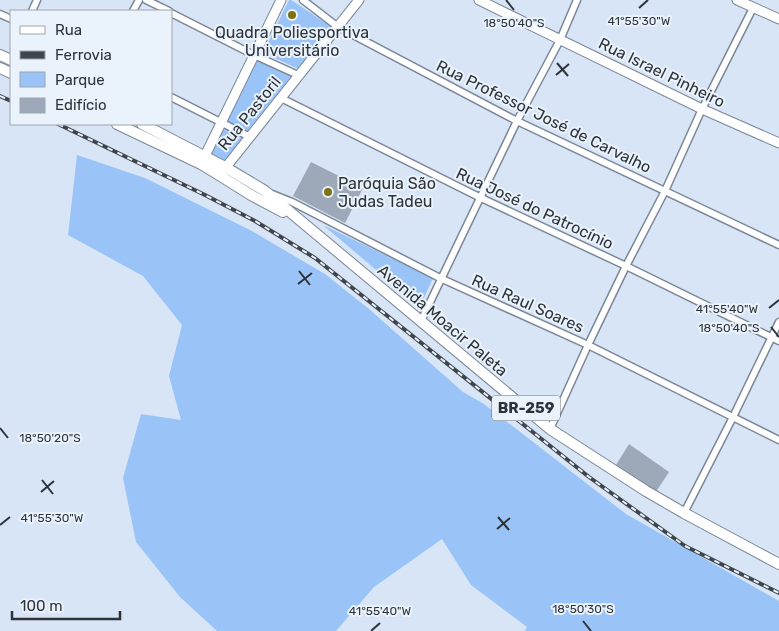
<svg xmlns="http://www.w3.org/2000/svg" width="779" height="631" font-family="Rubik,sans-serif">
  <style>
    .green { fill: #9ac4f8 }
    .building { fill: #9da9b9 }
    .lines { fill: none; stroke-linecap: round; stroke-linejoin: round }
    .street-casing { stroke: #7b8796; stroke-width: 9 }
    .secondary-casing { stroke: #7b8796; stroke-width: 11 }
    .primary-casing { stroke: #7b8796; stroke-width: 12 }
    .street { stroke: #fff; stroke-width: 6 }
    .secondary { stroke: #fff; stroke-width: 9 }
    .primary { stroke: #fff; stroke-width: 10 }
    .rail-casing { stroke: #3f454c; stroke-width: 4 }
    .rail { stroke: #eaf2fc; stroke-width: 2; stroke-dasharray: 5.5; stroke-linecap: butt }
    .ticks { fill: none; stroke: #2e3339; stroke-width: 2 }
    .poi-dot { fill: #7a7213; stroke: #eaf2fc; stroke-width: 2 }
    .labels { text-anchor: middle; stroke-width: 4; stroke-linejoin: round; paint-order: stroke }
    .shield { fill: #eaf2fc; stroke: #666c74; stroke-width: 1 }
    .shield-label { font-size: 15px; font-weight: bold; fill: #2e3339 }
    .poi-label { font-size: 16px; fill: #2e3339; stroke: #eaf2fc }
    .street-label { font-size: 16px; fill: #2e3339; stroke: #eaf2fc }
    .ticks-label { font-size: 12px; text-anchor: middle; fill: #2e3339; stroke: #eaf2fc; stroke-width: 4; stroke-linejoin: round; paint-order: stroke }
  </style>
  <rect width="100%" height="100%" fill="#d8e5f6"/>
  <g class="green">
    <polygon points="289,0 291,0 332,27 299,69 263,53"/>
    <polygon points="257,58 295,75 249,136 223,120"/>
    <polygon points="222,123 248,138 225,166 206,155"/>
    <polygon points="77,155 145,178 250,230 325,274 369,309 463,392 484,404 626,514 779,601 779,631 525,631 527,627 471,585 442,539 374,587 336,631 217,631 180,597 136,542 123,478 141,414 181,420 169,376 182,325 143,276 68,235"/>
    <polygon points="323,225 433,278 420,307"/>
  </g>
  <g class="building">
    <polygon points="311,162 363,188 345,223 293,196"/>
    <polygon points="629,444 669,472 656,492 616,465"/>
  </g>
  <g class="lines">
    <defs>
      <g id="street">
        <polyline points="146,0 169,11"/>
        <polyline points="303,0 338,27 517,121 779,245"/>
        <polyline points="32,11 37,0"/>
        <polyline points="133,11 139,0"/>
        <polyline points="171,13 254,55 298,75"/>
        <polyline points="0,14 11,19"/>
        <polyline points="171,97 250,137"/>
        <polyline points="281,98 479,197 626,266 779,341"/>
        <polyline points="272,194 292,202 440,278 588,345 779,440"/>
        <polyline points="421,321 517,121 560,40 577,0"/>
        <polyline points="550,429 588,345 626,266 665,191 702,109 753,8"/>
        <polyline points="684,513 733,417 779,322"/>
      </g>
      <g id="secondary">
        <polyline points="479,0 702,109 779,143"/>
        <polyline points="737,0 779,19"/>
        <polyline points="202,162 281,0"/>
        <polyline points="222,172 359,0"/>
      </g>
      <g id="primary">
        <polyline points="0,55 11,60"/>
        <polyline points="0,68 11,73"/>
        <polyline points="117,124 201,164 219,175 251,195 283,212"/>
        <polyline points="142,124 225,167 265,191 550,429 646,491 684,513 779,564"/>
      </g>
    </defs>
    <use href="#street" class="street-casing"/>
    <use href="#secondary" class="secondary-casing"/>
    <use href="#primary" class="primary-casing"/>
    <use href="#street" class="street"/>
    <use href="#secondary" class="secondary"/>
    <use href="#primary" class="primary"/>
    <defs>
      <g id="rail">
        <polyline points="0,96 11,101"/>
        <polyline points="58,124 205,195 255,221 315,258 589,477 685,546 779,593"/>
      </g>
    </defs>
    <use href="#rail" class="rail-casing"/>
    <use href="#rail" class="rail"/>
  </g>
  <path class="ticks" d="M 506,0 L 514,10M 639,8 L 648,0M 557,63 L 568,76M 556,75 L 569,64M 299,271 L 310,285M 298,284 L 312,273M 769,308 L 779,300M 771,327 L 779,337M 0,428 L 8,438M 42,480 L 53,494M 41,492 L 54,481M 498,517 L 509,530M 0,525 L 10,517M 497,529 L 510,518M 583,621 L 591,631M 371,631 L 380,623"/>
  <g class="poi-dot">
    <circle cx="292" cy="15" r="5"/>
    <circle cx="328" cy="192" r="5"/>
  </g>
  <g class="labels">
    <rect class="shield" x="492" y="395.5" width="68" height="25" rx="4"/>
    <g class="shield-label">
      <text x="526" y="413">BR-259</text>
    </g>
    <g class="poi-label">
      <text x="292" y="38">Quadra Poliesportiva<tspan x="292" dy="18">Universitário</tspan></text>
      <text x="338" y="189" text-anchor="start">Paróquia São<tspan x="338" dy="18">Judas Tadeu</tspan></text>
    </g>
    <g class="street-label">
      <text transform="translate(662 72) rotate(26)" y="6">Rua Israel Pinheiro</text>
      <text transform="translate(249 113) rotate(-51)" y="6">Rua Pastoril</text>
      <text transform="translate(544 116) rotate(26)" y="6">Rua Professor José de Carvalho</text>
      <text transform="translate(535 208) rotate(25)" y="6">Rua José do Patrocínio</text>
      <text transform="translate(528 303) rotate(24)" y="6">Rua Raul Soares</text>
      <text transform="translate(443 320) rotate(40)" y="6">Avenida Moacir Paleta</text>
    </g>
  </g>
  <g class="ticks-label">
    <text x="639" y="25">41°55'30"W</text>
    <text x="514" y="27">18°50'40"S</text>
    <text x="727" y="313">41°55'40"W</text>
    <text x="729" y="332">18°50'40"S</text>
    <text x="50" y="442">18°50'20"S</text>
    <text x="52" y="522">41°55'30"W</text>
    <text x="583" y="613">18°50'30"S</text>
    <text x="380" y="615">41°55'40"W</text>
  </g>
  <rect x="10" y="10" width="162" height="115" fill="#eaf2fc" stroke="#9fa6ae"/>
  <rect x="20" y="26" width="25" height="8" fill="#ffffff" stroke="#9fa6ae"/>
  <text x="55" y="35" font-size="15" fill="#2e3339">Rua</text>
  <rect x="20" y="51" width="25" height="8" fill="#3f454c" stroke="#9fa6ae"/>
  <text x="55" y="60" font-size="15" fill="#2e3339">Ferrovia</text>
  <rect x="20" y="72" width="25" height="15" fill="#9ac4f8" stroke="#9fa6ae"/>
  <text x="55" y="85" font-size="15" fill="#2e3339">Parque</text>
  <rect x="20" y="98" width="25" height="15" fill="#9da9b9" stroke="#9fa6ae"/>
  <text x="55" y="110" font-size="15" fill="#2e3339">Edifício</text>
  <path d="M12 611v8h108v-8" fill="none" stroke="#2e3339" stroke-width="2.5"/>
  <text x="20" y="611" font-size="15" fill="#2e3339" stroke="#eaf2fc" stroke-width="4" paint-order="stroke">100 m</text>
</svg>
